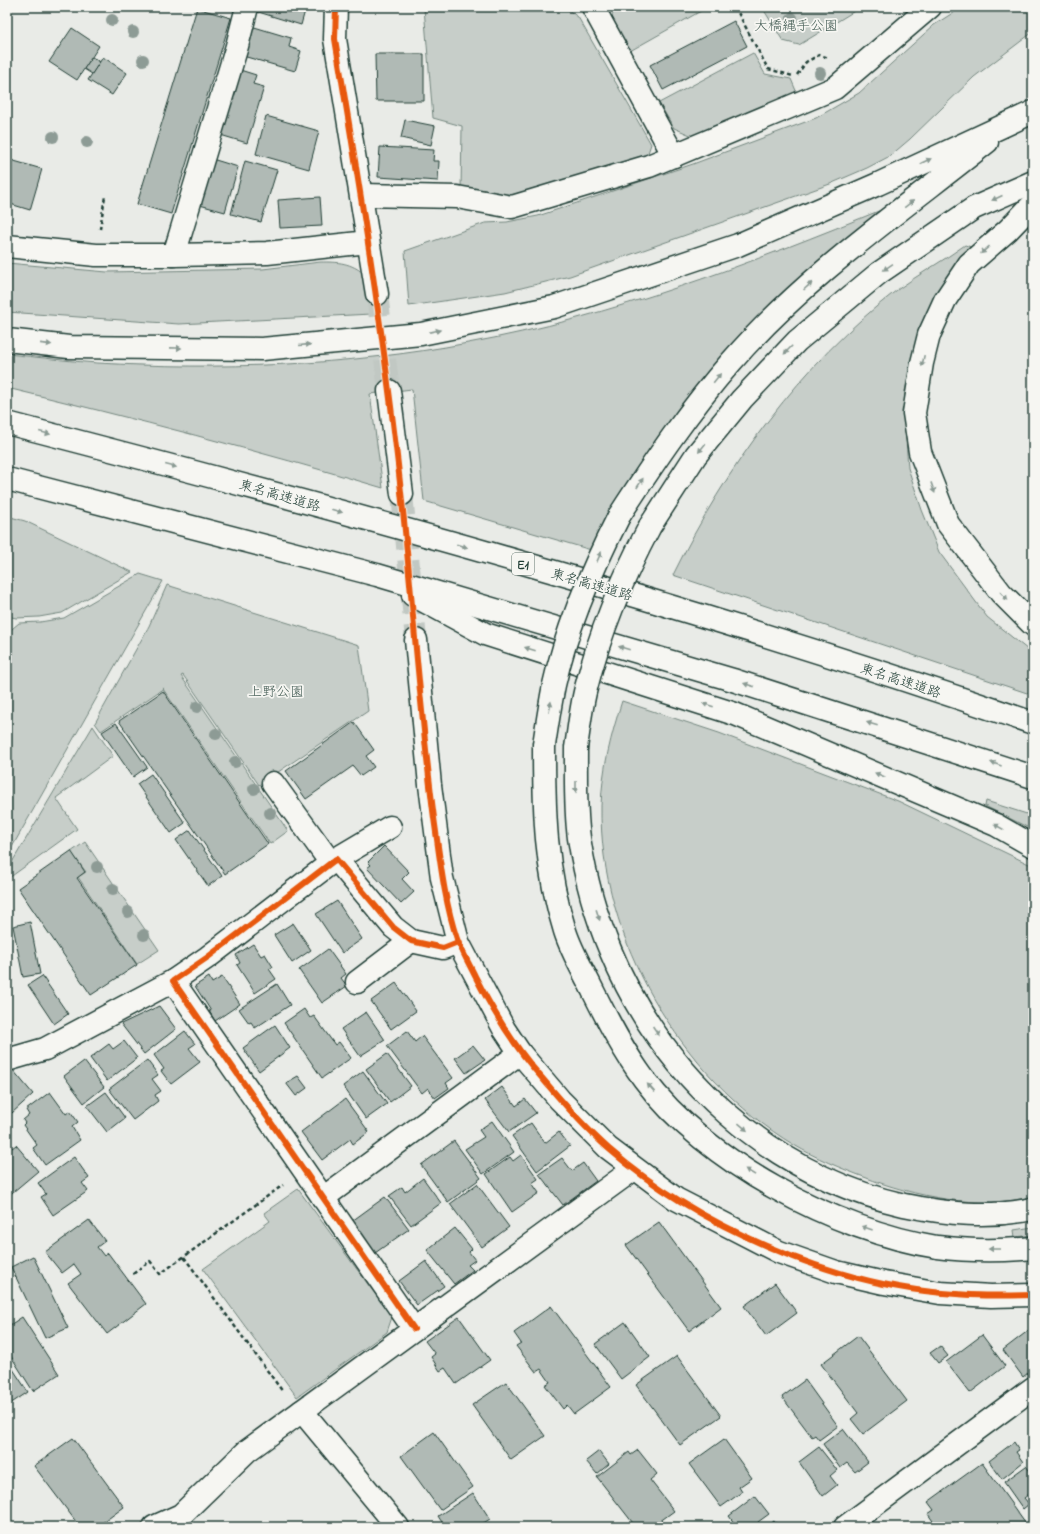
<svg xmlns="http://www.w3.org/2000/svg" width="1040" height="1534" font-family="'Indie Flower','Klee One',sans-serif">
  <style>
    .green { fill: #c7cec9; stroke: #73867e }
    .building { fill: #b0bab5; stroke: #1f3d34 }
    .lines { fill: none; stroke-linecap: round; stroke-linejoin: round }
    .minor-tunnel { stroke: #c1c8c3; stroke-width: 22; stroke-dasharray: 22 11; stroke-linecap: butt }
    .minor-casing { stroke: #1f3d34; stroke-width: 25 }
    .highway-casing { stroke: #1f3d34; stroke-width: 25 }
    .path { stroke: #1f3d34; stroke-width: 2.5; stroke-dasharray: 4 3; stroke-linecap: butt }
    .minor { stroke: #f6f6f2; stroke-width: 22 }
    .highway { stroke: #f6f6f2; stroke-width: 22 }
    .highway-bridge-casing { stroke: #1f3d34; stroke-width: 25; stroke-linecap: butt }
    .highway-bridge { stroke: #f6f6f2; stroke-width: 22 }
    .cycleway-casing { stroke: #f6f6f2; stroke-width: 8 }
    .cycleway { stroke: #e8590c; stroke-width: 6 }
    .tree { fill: #8d9b95 }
    .oneway { fill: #8a9a93 }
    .labels { text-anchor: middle; stroke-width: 3.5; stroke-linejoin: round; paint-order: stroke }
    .shield { fill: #f6f6f2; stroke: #60746d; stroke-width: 1 }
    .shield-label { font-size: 13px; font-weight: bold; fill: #1f3d34 }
    .park-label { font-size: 14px; fill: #415a52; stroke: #f6f6f2 }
    .street-label { font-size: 14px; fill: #1f3d34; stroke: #f6f6f2 }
  </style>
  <rect width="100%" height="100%" fill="#e9ebe7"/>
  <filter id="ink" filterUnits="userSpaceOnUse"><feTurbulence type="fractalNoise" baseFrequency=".025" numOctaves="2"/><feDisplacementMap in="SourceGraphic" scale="8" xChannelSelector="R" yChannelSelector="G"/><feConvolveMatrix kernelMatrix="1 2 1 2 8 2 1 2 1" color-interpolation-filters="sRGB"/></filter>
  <g filter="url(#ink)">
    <g class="green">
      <polygon points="564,7 578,17 651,144 647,156 508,196 461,190 462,126 433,118 424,8"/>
      <polygon points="615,7 708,7 630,51 611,19"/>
      <polygon points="762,7 861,7 799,45 783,41"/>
      <polygon points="962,7 1033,7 1033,32 974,77 910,139 890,156 867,168 830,184 570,276 505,292 409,306 405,251 485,223 507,222 538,216 693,164 816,118 859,93 934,25"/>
      <polygon points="753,53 765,74 791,79 797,93 695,137 674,128 659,103"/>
      <path d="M 886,208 L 781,308 L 598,552 L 424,501 L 412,389 L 370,394 L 383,488 C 259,451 133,418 7,388 L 7,354 C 37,357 67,361 97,363 C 221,370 346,366 468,343 C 612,317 751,263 886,208 Z"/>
      <path d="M 965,245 L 971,247 L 974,252 L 912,362 L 905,391 L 904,411 L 908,468 L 922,510 L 939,552 L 987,617 L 1033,654 L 1033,695 L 673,575 C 726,467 801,364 897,290 C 919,274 943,261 965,245 Z"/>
      <path d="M 320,262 C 339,262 350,262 366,275 L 371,314 L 179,324 L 7,312 L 7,263 L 107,272 L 263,269 Z"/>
      <polygon points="7,516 25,521 132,572 62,613 39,617 16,618 7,616"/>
      <polygon points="140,574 163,581 7,856 7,633 19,623 40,622 64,618"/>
      <polygon points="167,585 359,645 368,711 259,785 183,675 181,676 288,831 270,844 163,689 164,688 101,731 95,723 149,626"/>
      <path d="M 622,701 L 719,733 L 898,801 L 1033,866 L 1033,1196 C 981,1211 913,1196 864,1177 C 840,1168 816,1158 794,1145 C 681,1077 599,939 601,806 C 602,770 611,735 622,701 Z"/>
      <polygon points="93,726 113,756 56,798 77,829 9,878 8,869"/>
      <polygon points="986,801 1033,816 1033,830 985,806"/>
      <polygon points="85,842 159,950 137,964 78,877 86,872 71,852"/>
      <polygon points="298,1189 392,1317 387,1332 297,1397 203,1269 270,1221 264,1213"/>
      <polygon points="1033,1227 1033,1235 1015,1237 1014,1230"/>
    </g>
    <g class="building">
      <polygon points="256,7 306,7 301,25 255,11"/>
      <polygon points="197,8 231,18 171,214 137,204"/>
      <polygon points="734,21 747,46 663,90 650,65"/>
      <polygon points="251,26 291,38 289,47 301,51 295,71 243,56"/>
      <polygon points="72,28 99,46 77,80 49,62"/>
      <polygon points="375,54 424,54 424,101 376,101"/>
      <polygon points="92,57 100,62 92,74 84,69"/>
      <polygon points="103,57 127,73 112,95 88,80"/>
      <polygon points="237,69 256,75 253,84 264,87 247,143 217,134"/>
      <polygon points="266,116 319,131 309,169 256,154"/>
      <polygon points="405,120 435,126 431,145 401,138"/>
      <polygon points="380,147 434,150 433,161 439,161 438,181 378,177"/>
      <polygon points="209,158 238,167 225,212 196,204"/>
      <polygon points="7,159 42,169 30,210 7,203"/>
      <polygon points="245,161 277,170 261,222 231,214"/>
      <polygon points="320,197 322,226 280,228 278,200"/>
      <polygon points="163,691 268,844 225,874 119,721"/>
      <polygon points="354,722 374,750 366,756 374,767 361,776 353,766 306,799 286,771"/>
      <polygon points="116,723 147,767 133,777 102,732"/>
      <polygon points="151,774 185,823 171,833 137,784"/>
      <polygon points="190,830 222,876 208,886 176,840"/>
      <polygon points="384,846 409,872 402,879 414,892 401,904 367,868 371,865 368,862"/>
      <polygon points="71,851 85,872 77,878 137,965 91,995 18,888"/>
      <polygon points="337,901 362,939 342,953 316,914"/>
      <polygon points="30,922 40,974 23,977 13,926"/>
      <polygon points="293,923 311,950 292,963 274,935"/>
      <polygon points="253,944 261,956 265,954 273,967 269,969 276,979 255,993 237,965 240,963 236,955"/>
      <polygon points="328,949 346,974 341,978 347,986 322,1003 299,970"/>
      <polygon points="42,976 68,1014 54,1024 28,985"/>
      <polygon points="209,977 212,983 222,977 240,1004 215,1021 209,1011 211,1011 195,986"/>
      <polygon points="396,983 416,1011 391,1029 371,1001"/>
      <polygon points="277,984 290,1005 255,1028 251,1022 249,1023 239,1009"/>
      <polygon points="159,1006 176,1029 144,1054 121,1024"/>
      <polygon points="304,1009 310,1018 314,1016 335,1045 339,1042 351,1058 322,1078 284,1023"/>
      <polygon points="366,1012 385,1040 360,1056 341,1029"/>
      <polygon points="275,1025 290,1048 259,1071 243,1048"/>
      <polygon points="185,1031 195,1044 189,1048 200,1062 171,1084 161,1071 164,1069 154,1055"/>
      <polygon points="407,1031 415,1042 422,1036 453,1078 446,1083 449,1088 435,1098 428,1088 422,1093 387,1046"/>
      <polygon points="124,1041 137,1058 107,1081 90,1058 109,1044 113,1049"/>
      <polygon points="473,1045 485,1060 466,1073 455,1058"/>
      <polygon points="387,1054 411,1086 390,1102 366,1069"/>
      <polygon points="147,1060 158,1075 152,1079 161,1091 155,1095 158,1101 133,1120 109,1089"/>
      <polygon points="84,1061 104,1087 84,1103 64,1076"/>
      <polygon points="13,1070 33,1094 12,1113 7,1108 7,1075"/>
      <polygon points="363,1071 387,1104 366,1119 343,1086"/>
      <polygon points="298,1076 307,1088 296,1096 286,1083"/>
      <polygon points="502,1087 516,1106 525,1099 536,1113 509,1132 485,1100"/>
      <polygon points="50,1092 66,1114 70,1111 78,1122 72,1127 80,1140 45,1165 33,1148 37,1145 23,1125 25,1123 23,1120 29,1115 26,1110"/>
      <polygon points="106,1092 125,1118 107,1132 87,1106"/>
      <polygon points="345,1099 369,1132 353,1144 350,1139 322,1160 301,1132"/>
      <polygon points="492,1121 514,1152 483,1174 465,1149 484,1137 479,1130"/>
      <polygon points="531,1123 545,1143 559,1132 570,1146 537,1171 512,1136"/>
      <polygon points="454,1141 481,1178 448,1202 421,1165"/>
      <polygon points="7,1142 12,1148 16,1145 38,1171 7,1197"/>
      <polygon points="521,1155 538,1179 532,1183 539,1193 512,1212 486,1174 510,1157 513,1161"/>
      <polygon points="74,1157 89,1178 82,1183 88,1191 53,1215 41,1197 46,1194 38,1183"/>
      <polygon points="562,1158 572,1171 583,1163 596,1181 563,1205 539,1174"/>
      <polygon points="423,1178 441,1203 411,1225 389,1196 402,1187 405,1192"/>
      <polygon points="477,1184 509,1227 482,1247 450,1204"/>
      <polygon points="385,1197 409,1229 375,1253 352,1221"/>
      <polygon points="89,1220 105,1241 97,1247 104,1256 108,1253 146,1304 107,1334 68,1283 81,1274 74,1264 62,1273 45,1252"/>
      <polygon points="659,1222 721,1307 689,1331 626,1245"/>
      <polygon points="455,1228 472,1249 469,1252 475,1260 468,1265 473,1270 454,1284 427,1250"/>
      <polygon points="33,1256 68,1328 45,1338 11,1267"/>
      <polygon points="426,1261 444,1286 417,1305 399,1281"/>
      <polygon points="775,1283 797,1313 766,1336 744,1306"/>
      <polygon points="551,1306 611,1387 574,1414 567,1405 563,1409 545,1385 550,1382 541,1369 536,1372 516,1346 521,1343 514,1333"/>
      <polygon points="22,1317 59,1374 33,1391 7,1350 7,1327"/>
      <polygon points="459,1317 490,1360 456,1384 445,1368 440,1371 431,1357 435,1354 425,1341"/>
      <polygon points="625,1322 650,1357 621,1379 595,1344"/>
      <polygon points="1033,1327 1033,1369 1023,1377 1003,1350"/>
      <polygon points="982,1335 1005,1366 970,1393 946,1362"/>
      <polygon points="858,1336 907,1401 863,1434 851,1419 858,1413 821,1364"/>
      <polygon points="940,1346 948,1356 938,1363 930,1353"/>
      <polygon points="677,1356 721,1416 680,1445 636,1385"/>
      <polygon points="7,1360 28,1392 7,1406"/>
      <polygon points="805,1380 838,1426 819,1440 815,1435 812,1437 782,1397"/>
      <polygon points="506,1382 545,1436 511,1460 472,1405"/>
      <polygon points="843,1429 868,1462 855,1472 847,1463 840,1468 823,1444"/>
      <polygon points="434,1432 473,1487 440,1510 401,1456"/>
      <polygon points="73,1438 124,1507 97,1527 80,1527 34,1466"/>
      <polygon points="724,1439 752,1478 739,1487 742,1492 721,1507 689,1464"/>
      <polygon points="1014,1442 1019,1450 1016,1452 1023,1462 1002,1479 989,1461"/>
      <polygon points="819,1447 837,1470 830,1476 837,1485 823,1496 799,1462"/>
      <polygon points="638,1450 657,1474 650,1480 674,1511 652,1527 636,1527 597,1477 629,1452 631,1455"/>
      <polygon points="599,1451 609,1464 597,1474 586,1461"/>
      <polygon points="982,1463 1028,1527 937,1527 928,1514 934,1510 928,1502"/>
      <polygon points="1026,1466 1033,1475 1033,1491 1024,1498 1029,1504 1023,1509 1004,1482"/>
      <polygon points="473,1493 490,1519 477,1527 445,1527 438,1516"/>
      <polygon points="755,1496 769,1514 758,1522 762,1527 737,1527 729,1516"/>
      <polygon points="774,1521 779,1527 766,1527"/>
    </g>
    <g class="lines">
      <g class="minor-tunnel">
        <polyline points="377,294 389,391"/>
        <polyline points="402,494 416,640"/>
      </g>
      <defs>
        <g id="minor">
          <polyline points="336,7 335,39 377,294"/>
          <polyline points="593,7 674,156"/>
          <polyline points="362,195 457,197 512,207 649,166 835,88 930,7"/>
          <polyline points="7,246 96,255 174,255 267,253 368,242"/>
          <polyline points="174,255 237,46 247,7"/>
          <polyline points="389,391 402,494"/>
          <polyline points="416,640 430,785 442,878 458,942 504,1029 520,1053 560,1100 608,1148 676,1199 779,1252 836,1272 884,1283 940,1293 991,1296 1033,1295"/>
          <polyline points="273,783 331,863"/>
          <polyline points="336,859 390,827"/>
          <polyline points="357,982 411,941"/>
          <polyline points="7,1060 45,1049 173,981"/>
          <polyline points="323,1198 520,1053"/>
          <polyline points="414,1329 173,981 208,957 336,859 393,927 411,941 443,948 458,942"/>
          <polyline points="302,1411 398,1527"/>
          <polyline points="154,1527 181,1515 247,1451 634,1169"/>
          <polyline points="845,1527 1033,1388"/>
        </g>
        <g id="highway">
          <polyline points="1033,204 1008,230 969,264 945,300 929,335 922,363 914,413 920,452 948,524 1001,593 1033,625"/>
          <polyline points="7,340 69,347 262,349 421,334 554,307 738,245 878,184 1033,112"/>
          <path d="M 7,423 C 352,512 696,607 1033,723"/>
          <polyline points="7,479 377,575 733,680 1033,777"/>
          <path d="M 619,516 C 654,462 689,410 731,362 C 805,277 899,212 987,142"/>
          <polyline points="650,526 696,455 742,399 797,341 879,273 974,208 1033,182"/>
          <polyline points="413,595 485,634 735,714 996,825 1033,846"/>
          <path d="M 544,745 C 544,811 545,868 565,931 C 572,953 584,972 594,993 C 609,1023 624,1052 644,1079 C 705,1162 836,1231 937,1247 C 968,1251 1002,1251 1033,1248"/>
          <path d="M 576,748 C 576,778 575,808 579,838 C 585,876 596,917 611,952 C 663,1077 772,1175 904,1205 C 947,1214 989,1218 1033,1209"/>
        </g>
      </defs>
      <use href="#minor" class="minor-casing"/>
      <use href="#highway" class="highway-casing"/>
      <g class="path">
        <polyline points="735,7 768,69 793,76"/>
        <polyline points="797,75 806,62 819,55 829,58"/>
        <polyline points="100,229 105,196"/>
        <polyline points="184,1257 283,1392"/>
        <polyline points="133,1274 150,1261 160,1274 283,1185"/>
      </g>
      <use href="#minor" class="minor"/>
      <use href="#highway" class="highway"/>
      <defs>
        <g id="highway-bridge">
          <path d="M 544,745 C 547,725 550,705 554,685 C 567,626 592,569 619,516"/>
          <path d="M 576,748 C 579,728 581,707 586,688 C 600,632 623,577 650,526"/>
        </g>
      </defs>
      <use href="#highway-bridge" class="highway-bridge-casing"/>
      <use href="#highway-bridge" class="highway-bridge"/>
      <defs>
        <g id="cycleway">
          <path d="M 336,7 L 335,39 C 363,206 390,373 406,541 C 415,634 422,727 434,818 C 440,859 444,900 457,939 C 462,951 469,964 475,976 C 494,1013 514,1047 542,1078 C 563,1103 585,1128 609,1149 C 697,1225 828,1283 943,1293 C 973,1296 1003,1296 1033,1295"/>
          <polyline points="414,1329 173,981 208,957 336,859 393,927 411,941 443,948 458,942"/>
        </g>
      </defs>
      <use href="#cycleway" class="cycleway-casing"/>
      <use href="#cycleway" class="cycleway"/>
    </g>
    <g class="tree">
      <circle cx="792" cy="18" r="6"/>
      <circle cx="112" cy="20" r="6"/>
      <circle cx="133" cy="32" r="6"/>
      <circle cx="143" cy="60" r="6"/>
      <circle cx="820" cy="73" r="6"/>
      <circle cx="53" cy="137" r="6"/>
      <circle cx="87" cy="142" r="6"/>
      <circle cx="197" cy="707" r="6"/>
      <circle cx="216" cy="734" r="6"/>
      <circle cx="235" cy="762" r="6"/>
      <circle cx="254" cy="789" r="6"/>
      <circle cx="270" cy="813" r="6"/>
      <circle cx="97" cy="867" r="6"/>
      <circle cx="113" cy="889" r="6"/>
      <circle cx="128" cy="912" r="6"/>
      <circle cx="144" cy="935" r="6"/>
    </g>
    <defs><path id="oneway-solid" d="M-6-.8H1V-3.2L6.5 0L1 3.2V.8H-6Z"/></defs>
    <g class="oneway">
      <use href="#oneway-solid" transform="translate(926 161) rotate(-25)"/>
      <use href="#oneway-solid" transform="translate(997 198) rotate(156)"/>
      <use href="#oneway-solid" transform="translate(909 204) rotate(-37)"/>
      <use href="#oneway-solid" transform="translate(985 250) rotate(139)"/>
      <use href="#oneway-solid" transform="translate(888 267) rotate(146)"/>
      <use href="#oneway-solid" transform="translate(808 286) rotate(-42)"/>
      <use href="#oneway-solid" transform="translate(435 331) rotate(-12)"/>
      <use href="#oneway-solid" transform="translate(46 344) rotate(6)"/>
      <use href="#oneway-solid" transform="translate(305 345) rotate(-5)"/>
      <use href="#oneway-solid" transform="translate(176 348) rotate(1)"/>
      <use href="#oneway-solid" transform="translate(788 350) rotate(134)"/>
      <use href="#oneway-solid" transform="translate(923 361) rotate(102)"/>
      <use href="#oneway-solid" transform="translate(717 378) rotate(-51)"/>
      <use href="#oneway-solid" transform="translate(45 433) rotate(14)"/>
      <use href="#oneway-solid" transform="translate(702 448) rotate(129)"/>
      <use href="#oneway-solid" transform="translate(171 466) rotate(14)"/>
      <use href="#oneway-solid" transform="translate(640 483) rotate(-57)"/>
      <use href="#oneway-solid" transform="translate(933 488) rotate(70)"/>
      <use href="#oneway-solid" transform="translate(337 511) rotate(16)"/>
      <use href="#oneway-solid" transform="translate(462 546) rotate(16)"/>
      <use href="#oneway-solid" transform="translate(599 557) rotate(-66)"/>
      <use href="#oneway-solid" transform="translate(1004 596) rotate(48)"/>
      <use href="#oneway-solid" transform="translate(624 648) rotate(-164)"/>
      <use href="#oneway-solid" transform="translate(530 649) rotate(-162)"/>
      <use href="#oneway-solid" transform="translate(749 685) rotate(-162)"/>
      <use href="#oneway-solid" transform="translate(708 705) rotate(-162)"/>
      <use href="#oneway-solid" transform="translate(550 707) rotate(-80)"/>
      <use href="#oneway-solid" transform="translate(872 724) rotate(-162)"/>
      <use href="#oneway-solid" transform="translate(996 764) rotate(-161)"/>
      <use href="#oneway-solid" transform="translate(880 775) rotate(-157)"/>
      <use href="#oneway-solid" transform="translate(576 787) rotate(90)"/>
      <use href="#oneway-solid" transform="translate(999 827) rotate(-151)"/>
      <use href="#oneway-solid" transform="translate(598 915) rotate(72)"/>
      <use href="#oneway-solid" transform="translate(656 1031) rotate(56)"/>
      <use href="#oneway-solid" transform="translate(651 1088) rotate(-132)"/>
      <use href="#oneway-solid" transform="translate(743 1127) rotate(40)"/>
      <use href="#oneway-solid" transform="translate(750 1172) rotate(-148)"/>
      <use href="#oneway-solid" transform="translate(867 1228) rotate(-161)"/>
      <use href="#oneway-solid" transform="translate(994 1249) rotate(180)"/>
    </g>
  </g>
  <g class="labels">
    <rect class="shield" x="512" y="553" width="22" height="22" rx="3"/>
    <g class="shield-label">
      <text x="523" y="569">E1</text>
    </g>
    <g class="park-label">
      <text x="796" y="30">大橋縄手公園</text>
      <text x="276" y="696">上野公園</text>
    </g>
    <g class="street-label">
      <text transform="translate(280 495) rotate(16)" y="5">東名高速道路</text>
      <text transform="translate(592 584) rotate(16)" y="5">東名高速道路</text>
      <text transform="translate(901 680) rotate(18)" y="5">東名高速道路</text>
    </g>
  </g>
  <rect width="1040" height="1534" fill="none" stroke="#f6f6f2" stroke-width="24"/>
  <rect x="12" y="12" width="1016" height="1510" fill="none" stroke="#1f3d34" stroke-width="1.5" filter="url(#ink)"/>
</svg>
